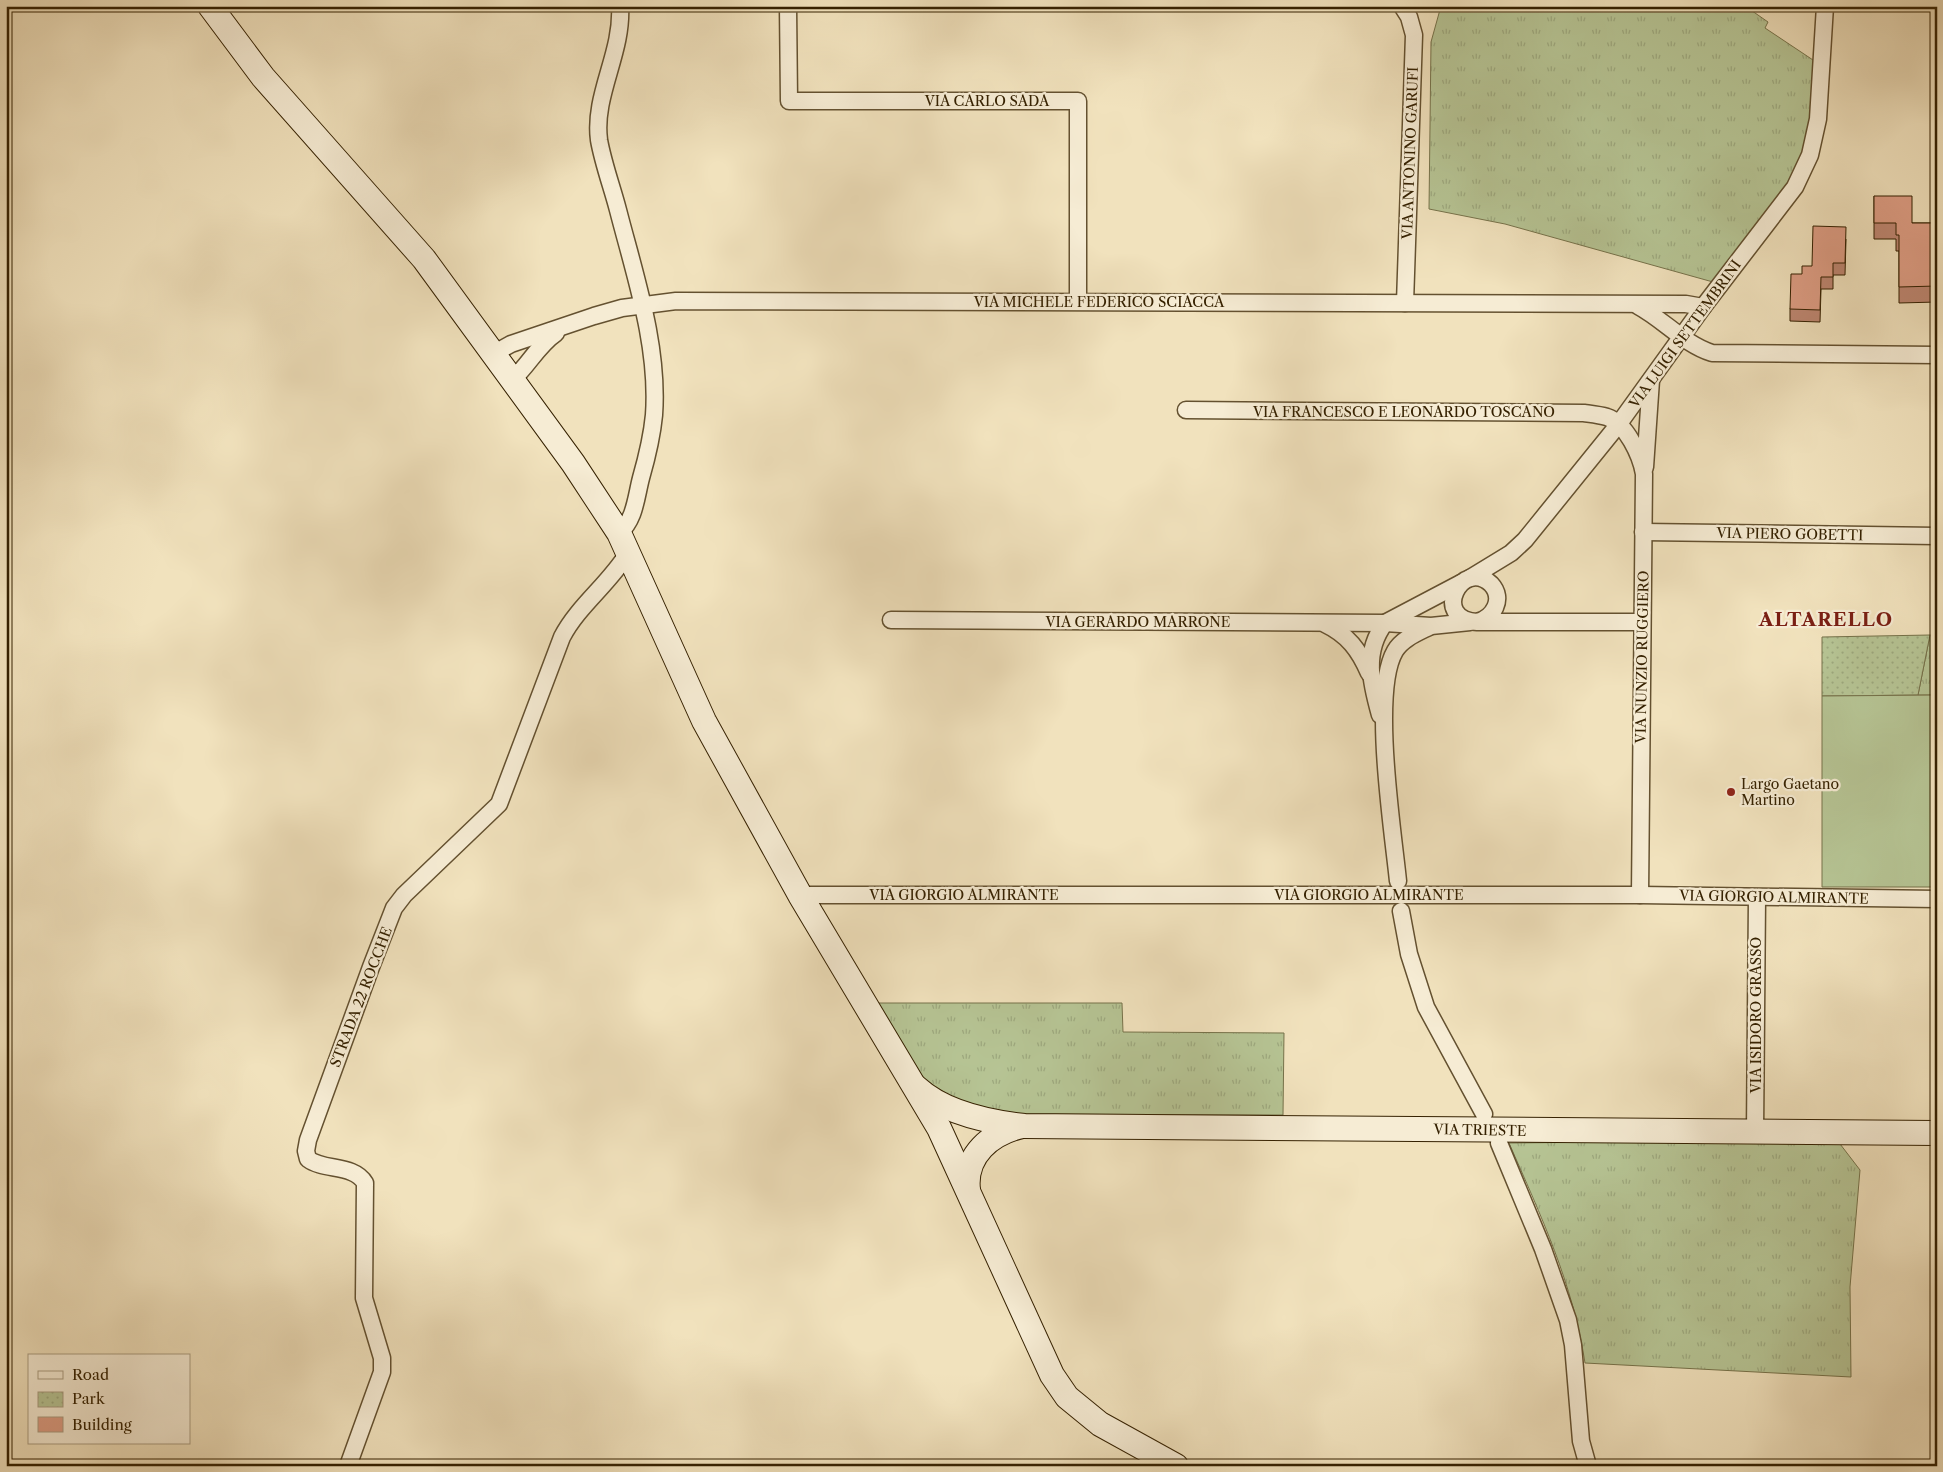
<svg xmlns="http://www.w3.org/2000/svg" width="1943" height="1472" font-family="'Libre Caslon Text',serif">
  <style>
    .grass { fill: url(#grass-tufts); stroke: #76724a }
    .park { fill: url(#park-dots); stroke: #76724a }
    .pitch { fill: #b6c494; stroke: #76724a }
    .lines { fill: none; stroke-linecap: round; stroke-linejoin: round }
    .street-casing { stroke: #645130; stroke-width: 19 }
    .secondary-casing { stroke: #352101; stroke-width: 26 }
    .street { stroke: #f6ecd4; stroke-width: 16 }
    .secondary { stroke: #f6ecd4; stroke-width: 24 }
    .wall { fill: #be8772; stroke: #352101 }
    .building { fill: #dd9d84; stroke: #352101 }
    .poi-dot { fill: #8f2418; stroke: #f6ecd4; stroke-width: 2 }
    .labels { text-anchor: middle; stroke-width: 4.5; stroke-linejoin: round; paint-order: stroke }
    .street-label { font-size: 14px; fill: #352101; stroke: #f6ecd4 }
    .poi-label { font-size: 14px; fill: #352101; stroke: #f6ecd4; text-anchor: start }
    .district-label { font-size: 19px; font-weight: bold; letter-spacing: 1px; fill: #7a1f14; stroke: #f6ecd4 }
  </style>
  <defs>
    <pattern id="grass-tufts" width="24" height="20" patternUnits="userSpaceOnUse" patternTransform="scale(1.25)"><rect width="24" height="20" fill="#b6c494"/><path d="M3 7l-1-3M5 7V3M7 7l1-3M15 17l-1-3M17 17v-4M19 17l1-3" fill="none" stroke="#9da87e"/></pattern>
    <pattern id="park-dots" width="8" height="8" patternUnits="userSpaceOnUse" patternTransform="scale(1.25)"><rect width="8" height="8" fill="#b6c494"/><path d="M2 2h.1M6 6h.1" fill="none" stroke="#9da87e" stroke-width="1.8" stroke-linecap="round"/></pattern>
  </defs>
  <rect width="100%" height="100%" fill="#f1e2bd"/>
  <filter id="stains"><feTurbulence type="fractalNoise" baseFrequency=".004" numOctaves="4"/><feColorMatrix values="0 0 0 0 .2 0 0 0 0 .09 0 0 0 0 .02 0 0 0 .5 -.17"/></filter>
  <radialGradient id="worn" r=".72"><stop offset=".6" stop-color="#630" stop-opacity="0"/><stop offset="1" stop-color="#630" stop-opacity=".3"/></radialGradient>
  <g class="grass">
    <path d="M 1441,6 L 1745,6 L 1768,22 L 1765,28 L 1816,62 C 1813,88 1814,116 1806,142 C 1792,191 1744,242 1713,282 L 1505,224 L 1429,209 L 1431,42 Z"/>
    <polygon points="1930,635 1937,635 1937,695 1918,695"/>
    <polygon points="877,1003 1122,1003 1123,1032 1284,1033 1283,1115 1008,1114 955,1099 924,1079"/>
    <path d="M 1837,1140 L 1860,1170 L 1850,1287 L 1851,1377 L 1585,1363 C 1573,1284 1541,1216 1509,1143 Z"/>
  </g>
  <polygon class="park" points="1930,635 1918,695 1822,696 1822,637"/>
  <polygon class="pitch" points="1937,695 1937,887 1822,887 1822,696"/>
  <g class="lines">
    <defs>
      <g id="street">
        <polyline points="788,6 789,101 1078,101 1078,301"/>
        <polyline points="1402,6 1409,17 1414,35 1405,303"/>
        <path d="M 1638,306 C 1664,320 1684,344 1712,353 L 1937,355"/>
        <polyline points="493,354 511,344 594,316 622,308 676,301 1686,304 1703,307"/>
        <path d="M 512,380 C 528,366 538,345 556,333"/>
        <path d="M 1186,410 L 1584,413 C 1591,414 1600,415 1607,417 C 1626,423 1641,456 1644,474 L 1640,895"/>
        <polyline points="1645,467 1651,380"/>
        <polyline points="1643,532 1937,536"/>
        <path d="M 619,533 C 635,520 636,497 641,478 C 647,457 652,436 654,415 C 659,346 635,276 618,210 C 612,187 603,163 599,140 C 593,95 623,53 620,6"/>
        <polyline points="1470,578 1511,553 1525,540 1618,425 1703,307 1795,187 1810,155 1818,119 1825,6"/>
        <polyline points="891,620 1385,623 1431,626 1470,622"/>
        <path d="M 1477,622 C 1493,618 1505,599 1491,584 C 1462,557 1430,619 1477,622 L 1642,622"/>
        <path d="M 1325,624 C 1348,635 1359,650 1369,673"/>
        <path d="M 1380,715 C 1371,683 1363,652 1385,623 L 1461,583"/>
        <path d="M 1398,881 C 1393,831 1371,692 1395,651 C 1402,639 1417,633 1429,627"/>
        <polyline points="800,895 1640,895 1937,899"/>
        <polyline points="1401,911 1409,954 1426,1007 1484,1114"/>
        <polyline points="1755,1133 1757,898"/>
        <polyline points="1499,1143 1543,1249 1568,1320 1573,1345 1581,1441 1588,1466"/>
        <path d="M 348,1466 L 382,1372 L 382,1358 L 364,1298 L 365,1183 C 354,1164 324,1171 308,1159 L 306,1151 L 308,1140 L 371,967 L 394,908 L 404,895 L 499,804 L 562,637 C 578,606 609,584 628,553"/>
      </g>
      <g id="secondary">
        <polyline points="210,6 263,77 424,259 573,463 619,533 704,721 800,895 939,1128 1052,1375 1067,1397 1100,1424 1176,1466"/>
        <path d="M 917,1088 C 943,1112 989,1122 1024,1126 L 1937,1133"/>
        <path d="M 968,1190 C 964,1155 991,1133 1022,1126"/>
      </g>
    </defs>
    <use href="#street" class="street-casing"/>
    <use href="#secondary" class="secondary-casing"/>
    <use href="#street" class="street"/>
    <use href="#secondary" class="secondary"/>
  </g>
  <g class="wall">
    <polygon points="1874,196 1912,223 1937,223 1937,302 1899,303 1899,251 1896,251 1896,239 1874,239"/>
    <polygon points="1846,239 1845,275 1833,275 1833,289 1821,289 1820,322 1790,321 1790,309 1812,266"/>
  </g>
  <g class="building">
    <polygon points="1874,196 1912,196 1912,223 1937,223 1937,286 1899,287 1899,235 1896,235 1896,223 1874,223"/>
    <polygon points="1813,226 1846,227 1845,263 1833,263 1833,277 1821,277 1820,310 1790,309 1791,274 1802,274 1802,266 1812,266"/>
  </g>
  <circle class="poi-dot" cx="1731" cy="792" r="5"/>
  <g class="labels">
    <g class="street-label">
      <text x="987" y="106">VIA CARLO SADA</text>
      <text transform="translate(1410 153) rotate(-88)" y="5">VIA ANTONINO GARUFI</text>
      <text x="1099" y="307">VIA MICHELE FEDERICO SCIACCA</text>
      <text transform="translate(1685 334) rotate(-54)" y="5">VIA LUIGI SETTEMBRINI</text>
      <text x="1404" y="417">VIA FRANCESCO E LEONARDO TOSCANO</text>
      <text transform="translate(1790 534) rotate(1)" y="5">VIA PIERO GOBETTI</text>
      <text x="1138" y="627">VIA GERARDO MARRONE</text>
      <text transform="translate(1642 657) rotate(-89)" y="5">VIA NUNZIO RUGGIERO</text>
      <text x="964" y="900">VIA GIORGIO ALMIRANTE</text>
      <text x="1369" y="900">VIA GIORGIO ALMIRANTE</text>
      <text transform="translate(1774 897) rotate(1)" y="5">VIA GIORGIO ALMIRANTE</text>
      <text transform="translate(361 997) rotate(-69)" y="5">STRADA 22 ROCCHE</text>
      <text transform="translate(1756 1015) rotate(-90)" y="5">VIA ISIDORO GRASSO</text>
      <text transform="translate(1480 1130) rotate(1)" y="5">VIA TRIESTE</text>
    </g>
    <g class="poi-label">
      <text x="1741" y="789">Largo Gaetano<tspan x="1741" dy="16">Martino</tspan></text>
    </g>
    <g class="district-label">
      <text x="1826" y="626">ALTARELLO</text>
    </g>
  </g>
  <rect width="1943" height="1472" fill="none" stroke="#f1e2bd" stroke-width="25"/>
  <rect x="8" y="8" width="1928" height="1457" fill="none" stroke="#352101" stroke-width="2.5"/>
  <rect x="12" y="12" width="1918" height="1447" fill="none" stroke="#352101"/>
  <rect x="28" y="1354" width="162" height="90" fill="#f6ecd4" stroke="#a99b80"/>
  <rect x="38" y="1371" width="25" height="8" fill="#f6ecd4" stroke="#a99b80"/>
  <text x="72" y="1380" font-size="15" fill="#352101">Road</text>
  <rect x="38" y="1392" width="25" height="15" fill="url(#park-dots)" stroke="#a99b80"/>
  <text x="72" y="1404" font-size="15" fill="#352101">Park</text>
  <rect x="38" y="1417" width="25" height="15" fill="#dd9d84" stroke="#a99b80"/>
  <text x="72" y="1430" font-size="15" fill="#352101">Building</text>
  <rect width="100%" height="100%" filter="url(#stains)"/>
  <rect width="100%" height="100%" fill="url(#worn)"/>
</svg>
